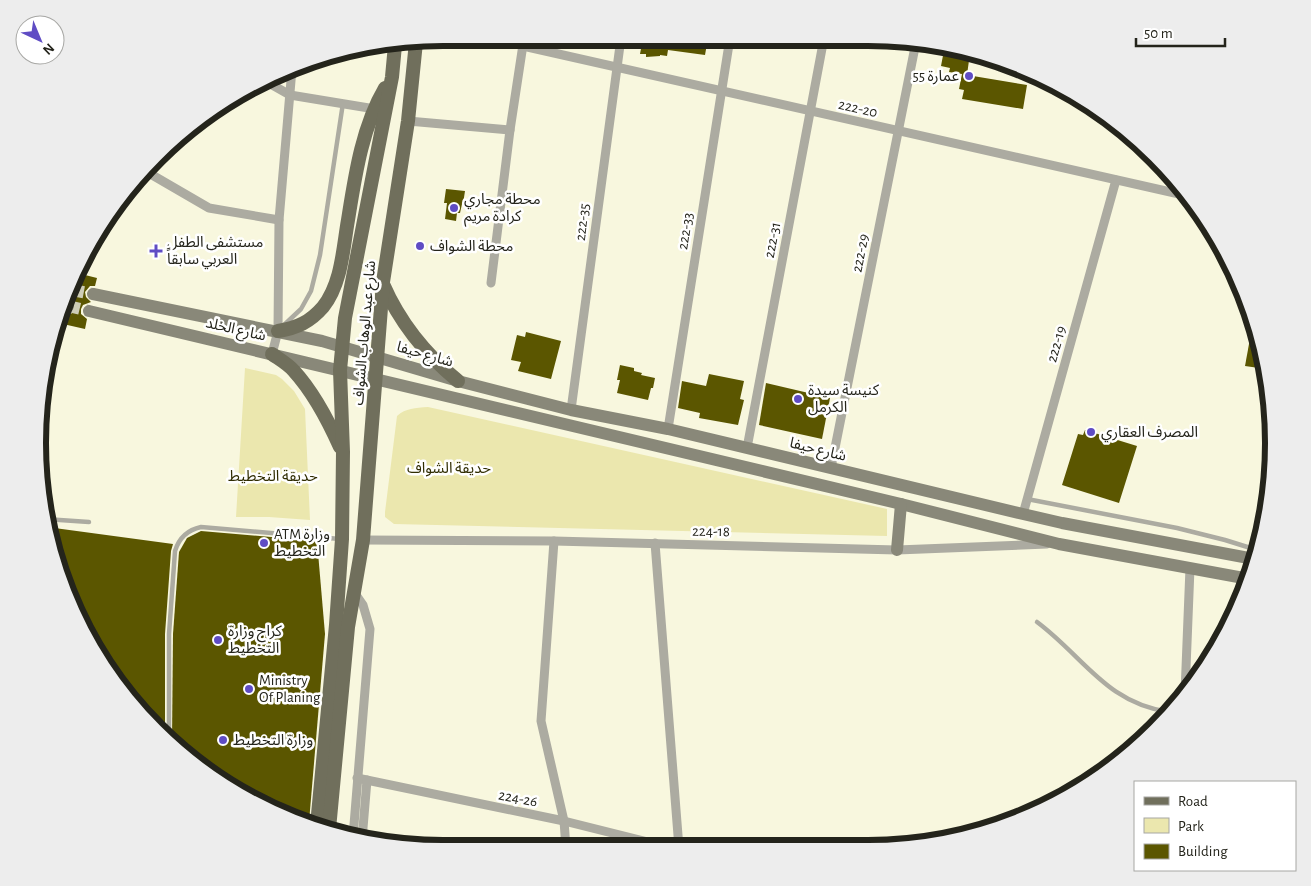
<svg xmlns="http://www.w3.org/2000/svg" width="1311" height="886" font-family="'Alegreya Sans','Noto Sans Arabic',sans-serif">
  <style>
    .green { fill: #ebe7ae }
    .building { fill: #5b5600 }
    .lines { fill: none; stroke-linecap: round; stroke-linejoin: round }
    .secondary-tunnel { stroke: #cecdb7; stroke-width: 12; stroke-dasharray: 12 6; stroke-linecap: butt }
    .lane { stroke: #acaba1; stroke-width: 4.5 }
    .street { stroke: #acaba1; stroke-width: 9 }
    .secondary { stroke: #898879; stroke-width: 12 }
    .primary { stroke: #706f5c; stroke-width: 14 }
    .poi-dot { fill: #5f4cc4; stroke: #fff; stroke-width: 2 }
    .labels { text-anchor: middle; stroke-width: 5; stroke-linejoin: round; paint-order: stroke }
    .poi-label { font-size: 15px; fill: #24241b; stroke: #fff; text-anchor: start }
    .street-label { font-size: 15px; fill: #24241b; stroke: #fff }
    .park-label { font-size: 15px; fill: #302d02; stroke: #fff }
    .rim { fill: none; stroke: #24241b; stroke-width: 6 }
  </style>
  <rect width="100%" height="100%" fill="#f8f7de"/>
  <g class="green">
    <polygon points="245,368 276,375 282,379 294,391 305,409 310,520 269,517 236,517"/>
    <path d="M 428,407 L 887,509 L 887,536 L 394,524 L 385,517 L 385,512 L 397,416 C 406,408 415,408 428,407 Z"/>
  </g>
  <g class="building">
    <polygon points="643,38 708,38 705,55 668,50 667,56 660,55 660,56 646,57 646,54 640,54"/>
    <polygon points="945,45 970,53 967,75 1027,85 1023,109 962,99 964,90 959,89 962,74 949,72 950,68 941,66"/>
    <polygon points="446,189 465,191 463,204 462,204 460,213 457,213 456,221 445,219 447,203 444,203"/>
    <polygon points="77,273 97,278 95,286 90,286 85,292 86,297 91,302 83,305 81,309 81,314 87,319 85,329 63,324 66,314 71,314 76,308 76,303 70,298 75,298 80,292 78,285 72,282"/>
    <polygon points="1253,322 1266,364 1266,369 1245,366"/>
    <polygon points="526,332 561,341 551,379 518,371 521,362 511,360 517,335 525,337"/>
    <polygon points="620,365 634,368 634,371 642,373 641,375 655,378 653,388 651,388 648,400 617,393 620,380 617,380"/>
    <polygon points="709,374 744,381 740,399 744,400 738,425 699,418 700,413 678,408 682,381 706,386"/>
    <polygon points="766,383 830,398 822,439 759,425"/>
    <polygon points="1085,430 1137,446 1119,503 1062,485 1078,434 1083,435"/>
    <polygon points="47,527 173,544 171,551 165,634 165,736 156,730 92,646"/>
    <polygon points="201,531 317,541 325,634 309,822 263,807 172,741 173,634 179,552 187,538"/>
  </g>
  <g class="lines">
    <g class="secondary-tunnel">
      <polyline points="72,290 93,294"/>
      <polyline points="68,306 89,311"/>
    </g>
    <g class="lane">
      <polyline points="1173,193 1174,180"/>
      <polyline points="284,325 301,309 311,291 320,255 343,103"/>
      <polyline points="1027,499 1177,528 1225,540 1257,550"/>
      <polyline points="45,519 89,522"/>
      <path d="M 1037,622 C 1084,657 1106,703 1169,712"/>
      <path d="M 169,739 L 169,634 L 175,551 C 179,538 187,530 201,527 L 340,539"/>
    </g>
    <g class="street">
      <polyline points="523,46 1188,196"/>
      <polyline points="267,82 290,95 375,109"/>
      <polyline points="408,121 510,130"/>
      <polyline points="147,172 209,208 279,220"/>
      <polyline points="491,283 510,130 524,38"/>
      <polyline points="272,354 278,331 279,220 292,69"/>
      <polyline points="571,410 621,38"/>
      <polyline points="668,429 730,38"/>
      <polyline points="747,448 824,38"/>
      <polyline points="831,468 916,42"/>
      <polyline points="1023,514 1116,180"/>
      <polyline points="363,540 554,541 897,550 1047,544"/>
      <polyline points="554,541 541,721 564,821 566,848"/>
      <polyline points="655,543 679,848"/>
      <polyline points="1185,693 1190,568"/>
      <polyline points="357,778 564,821 672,848"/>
      <polyline points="353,837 370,629 363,605 354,592"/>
      <polyline points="362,840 367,780"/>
    </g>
    <g class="secondary">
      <polyline points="68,289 72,290"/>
      <polyline points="93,294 322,341 458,381 571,410 668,429 1023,514 1062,523 1254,559"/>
      <polyline points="64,305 68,306"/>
      <polyline points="89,311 901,504 1059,544 1249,579"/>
      <polyline points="897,550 901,504"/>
    </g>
    <g class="primary">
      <path d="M 383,284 C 400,323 425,354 458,381"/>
      <path d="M 278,331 C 297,328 310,322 323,307 C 342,283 343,248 348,220 C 355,176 362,127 385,88"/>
      <path d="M 272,354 C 279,359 288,364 294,371 C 314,393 328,420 340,447"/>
      <polyline points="317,825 336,625 342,539 343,452 340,370 345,318 392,77 395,45"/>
      <polyline points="329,829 348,627 363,540 383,282 408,121 416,42"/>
    </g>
  </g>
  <g class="poi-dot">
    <circle cx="969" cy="76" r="5"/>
    <circle cx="454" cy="208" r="5"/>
    <circle cx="420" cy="246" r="5"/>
    <path d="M153.5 243.5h5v5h5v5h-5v5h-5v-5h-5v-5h5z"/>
    <circle cx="798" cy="399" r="5"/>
    <circle cx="1091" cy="432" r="5"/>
    <circle cx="264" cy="543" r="5"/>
    <circle cx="218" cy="640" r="5"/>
    <circle cx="249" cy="689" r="5"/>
    <circle cx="223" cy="740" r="5"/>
  </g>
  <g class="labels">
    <g class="poi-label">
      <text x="959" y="81" text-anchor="end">عمارة 55</text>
      <text x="464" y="204">محطة مجاري<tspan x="464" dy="17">كرادة مريم</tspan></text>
      <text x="167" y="247">مستشفى الطفل<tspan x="167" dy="17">العربي سابقاً</tspan></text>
      <text x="430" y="251">محطة الشواف</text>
      <text x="808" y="395">كنيسة سيدة<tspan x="808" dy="17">الكرمل</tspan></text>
      <text x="1101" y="437">المصرف العقاري</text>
      <text x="274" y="539">ATM وزارة<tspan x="274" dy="17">التخطيط</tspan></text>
      <text x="228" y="636">كراج وزارة<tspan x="228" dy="17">التخطيط</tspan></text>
      <text x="259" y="685">Ministry<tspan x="259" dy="17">Of Planing</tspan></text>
      <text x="233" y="745">وزارة التخطيط</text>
    </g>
    <g class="street-label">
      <text transform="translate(858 108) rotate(13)" y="5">222-20</text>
      <text transform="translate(582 222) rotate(-83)" y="5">222-35</text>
      <text transform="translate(685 231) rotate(-81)" y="5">222-33</text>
      <text transform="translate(772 240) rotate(-79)" y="5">222-31</text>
      <text transform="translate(860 253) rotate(-79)" y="5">222-29</text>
      <text transform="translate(236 329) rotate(13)" y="5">شارع الخلد</text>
      <text transform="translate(364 333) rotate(-85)" y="5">شارع عبد الوهاب الشواف</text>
      <text transform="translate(1056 344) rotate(-74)" y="5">222-19</text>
      <text transform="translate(425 354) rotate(16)" y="5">شارع حيفا</text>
      <text transform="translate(818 449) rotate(14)" y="5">شارع حيفا</text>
      <text transform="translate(711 531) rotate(1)" y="5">224-18</text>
      <text transform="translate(518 798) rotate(11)" y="5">224-26</text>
    </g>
    <g class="park-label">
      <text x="449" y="473">حديقة الشواف</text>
      <text x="273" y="481">حديقة التخطيط</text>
    </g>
  </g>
  <path d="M0 0H1311V886H0ZM443 46H868A397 397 0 0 1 1265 443V443A397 397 0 0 1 868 840H443A397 397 0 0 1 46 443V443A397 397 0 0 1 443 46Z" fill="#ededed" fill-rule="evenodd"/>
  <path class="rim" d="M443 46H868A397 397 0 0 1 1265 443V443A397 397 0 0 1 868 840H443A397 397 0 0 1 46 443V443A397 397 0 0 1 443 46Z"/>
  <rect x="1134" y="781" width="162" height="90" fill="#ffffff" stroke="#a7a7a4"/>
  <rect x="1144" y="797" width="25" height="8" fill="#706f5c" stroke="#a7a7a4"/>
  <text x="1178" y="806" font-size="15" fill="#24241b">Road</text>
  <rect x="1144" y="818" width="25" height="15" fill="#ebe7ae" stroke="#a7a7a4"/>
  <text x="1178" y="831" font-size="15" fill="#24241b">Park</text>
  <rect x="1144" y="844" width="25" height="15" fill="#5b5600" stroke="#a7a7a4"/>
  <text x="1178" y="856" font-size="15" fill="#24241b">Building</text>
  <g transform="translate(40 40) rotate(136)"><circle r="24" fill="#ffffff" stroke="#a7a7a4"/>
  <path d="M0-4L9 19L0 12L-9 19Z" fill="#5f4cc4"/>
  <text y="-8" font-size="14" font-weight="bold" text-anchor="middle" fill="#24241b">N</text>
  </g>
  <path d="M1136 38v8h89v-8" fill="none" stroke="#24241b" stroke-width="2.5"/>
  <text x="1144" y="38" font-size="15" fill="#24241b" stroke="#ffffff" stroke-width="4" paint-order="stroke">50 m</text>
</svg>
